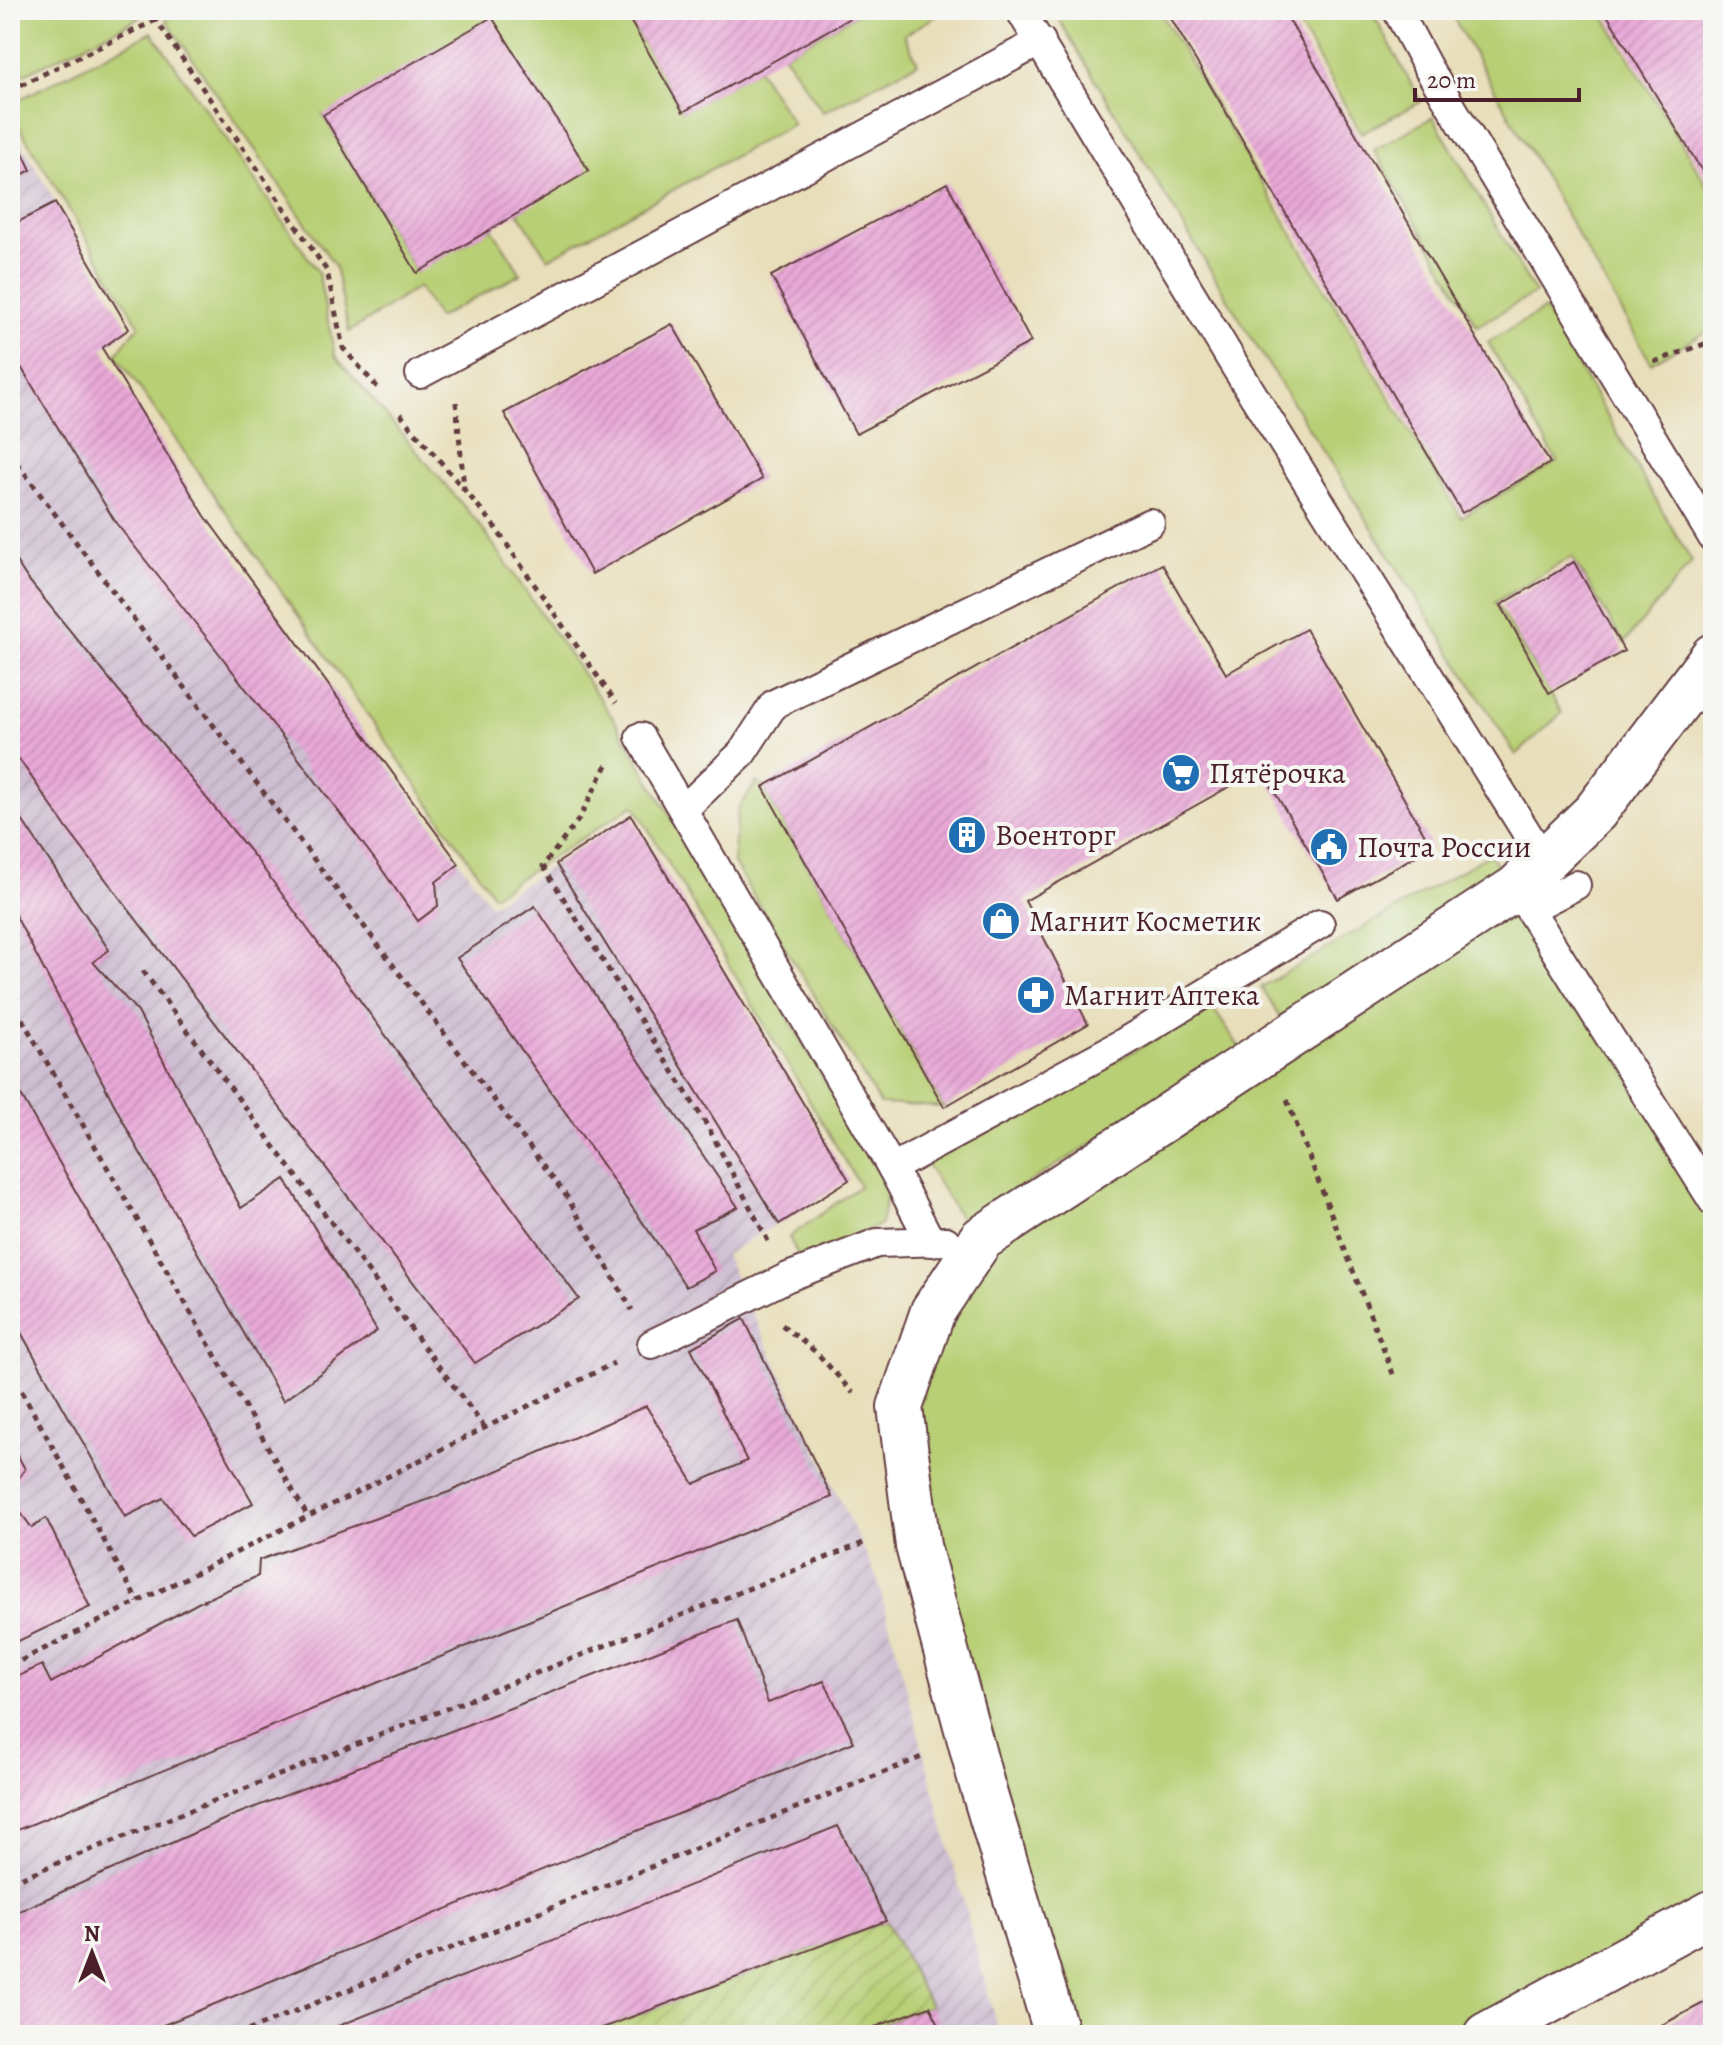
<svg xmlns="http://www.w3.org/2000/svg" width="1723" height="2045" font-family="Alegreya,serif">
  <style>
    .industrial { fill: url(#industrial-furrows) }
    .green { fill: #b8cf74; stroke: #817750; stroke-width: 2 }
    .garden { fill: url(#garden-furrows); stroke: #817750; stroke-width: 2 }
    .building { fill: url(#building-hatch) }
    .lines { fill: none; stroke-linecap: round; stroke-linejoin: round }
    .lane-casing { stroke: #623c40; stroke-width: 32 }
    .street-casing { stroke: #623c40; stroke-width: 48 }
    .path { stroke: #623c40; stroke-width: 5; stroke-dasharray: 6 6; stroke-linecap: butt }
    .lane { stroke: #fff; stroke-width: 28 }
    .street { stroke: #fff; stroke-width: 44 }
    .labels { text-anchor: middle; stroke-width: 8; stroke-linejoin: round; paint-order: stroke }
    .poi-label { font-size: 30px; fill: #4a1f2b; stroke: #f6f6f2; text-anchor: start }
  </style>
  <defs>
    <pattern id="industrial-furrows" width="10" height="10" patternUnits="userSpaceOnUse" patternTransform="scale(2)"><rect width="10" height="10" fill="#cebed1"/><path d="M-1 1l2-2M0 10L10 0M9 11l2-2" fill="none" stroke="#b2a3b4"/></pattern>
    <pattern id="garden-furrows" width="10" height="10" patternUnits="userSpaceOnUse" patternTransform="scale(2)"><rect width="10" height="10" fill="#b8cf74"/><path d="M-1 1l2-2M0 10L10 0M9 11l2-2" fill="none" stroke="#a0b165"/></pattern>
    <pattern id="building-hatch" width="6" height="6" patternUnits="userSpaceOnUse" patternTransform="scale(2)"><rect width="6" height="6" fill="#e8a8d7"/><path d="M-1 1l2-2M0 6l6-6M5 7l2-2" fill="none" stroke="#c890b9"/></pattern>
  </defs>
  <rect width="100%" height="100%" fill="#f6f6f2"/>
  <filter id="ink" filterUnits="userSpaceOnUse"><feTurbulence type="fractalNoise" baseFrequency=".0125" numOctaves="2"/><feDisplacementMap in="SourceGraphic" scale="16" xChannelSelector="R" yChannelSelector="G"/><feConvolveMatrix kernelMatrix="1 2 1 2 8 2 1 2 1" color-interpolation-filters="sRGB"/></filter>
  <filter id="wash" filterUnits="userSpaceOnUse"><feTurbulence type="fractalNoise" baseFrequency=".006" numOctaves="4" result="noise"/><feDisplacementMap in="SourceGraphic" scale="32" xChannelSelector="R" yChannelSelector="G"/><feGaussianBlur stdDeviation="1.8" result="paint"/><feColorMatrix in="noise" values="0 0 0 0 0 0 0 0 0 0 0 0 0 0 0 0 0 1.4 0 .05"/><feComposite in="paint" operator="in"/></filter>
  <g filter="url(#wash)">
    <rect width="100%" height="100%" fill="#e8deb9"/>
    <polygon class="industrial" points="10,124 129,329 103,349 205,516 491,905 631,815 849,1180 725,1255 877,1578 999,2035 10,2035"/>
    <g class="green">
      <polygon points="10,10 129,10 140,18 10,81"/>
      <polygon points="184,10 624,10 683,111 758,69 793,124 548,259 518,212 323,115 416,272 492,228 521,274 438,318 418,287 349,332 335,266 166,20"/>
      <polygon points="853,10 947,10 904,35 918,63 823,112 784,55 855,15"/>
      <polygon points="1053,10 1159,10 1461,517 1557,462 1488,342 1545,309 1692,562 1624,643 1572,557 1495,602 1562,713 1516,755 1252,339"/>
      <polygon points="1290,10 1371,10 1421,102 1361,133"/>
      <polygon points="1449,10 1600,10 1713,195 1713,328 1651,363"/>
      <polygon points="152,32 318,272 335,356 480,525 615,721 888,1189 881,1224 801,1262 789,1237 860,1186 634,805 493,895 116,354 139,325 10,112 10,104"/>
      <polygon points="1433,117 1535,293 1477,326 1374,150"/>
      <polygon points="757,782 763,787 944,1107 880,1104 733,862 738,809"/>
      <polygon points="1490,854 1507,883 1285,1025 1261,987"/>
      <polygon points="1515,894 1713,1211 1713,1901 1464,2035 1064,2035 989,1784 908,1408 988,1242"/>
      <polygon points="1213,1008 1242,1051 963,1223 926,1163"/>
    </g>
    <polygon class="garden" points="886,1921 930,2006 853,2035 584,2035"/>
    <g id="blocks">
      <g class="building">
        <polygon points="624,10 853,10 855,15 683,112"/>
        <polygon points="1166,10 1283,10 1550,463 1462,513"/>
        <polygon points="1604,10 1713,10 1713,189"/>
        <polygon points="492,17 589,171 417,273 323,115"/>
        <polygon points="10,125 31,170 10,181"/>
        <polygon points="947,183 1031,342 856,434 771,276"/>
        <polygon points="55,203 129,329 102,348 205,516 459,864 436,882 438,906 418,921 376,861 215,648 116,523 10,349 10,226"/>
        <polygon points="672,324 762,479 592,574 504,413"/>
        <polygon points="10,552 27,578 257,860 579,1299 475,1363 68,830 10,746"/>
        <polygon points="1574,562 1624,651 1549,693 1501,605"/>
        <polygon points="1162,564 1226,674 1306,629 1432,847 1338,899 1261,769 1025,901 1088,1024 944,1107 763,787"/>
        <polygon points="12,805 109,950 93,962 138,1012 241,1208 285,1179 377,1331 283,1401 135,1144 10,905 10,807"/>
        <polygon points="631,815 849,1180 779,1224 556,864"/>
        <polygon points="535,906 738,1207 693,1229 715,1271 686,1287 662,1250 457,958"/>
        <polygon points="10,1076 253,1503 191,1536 163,1498 125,1517 10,1313"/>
        <polygon points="744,1319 832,1497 10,1833 10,1680 42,1665 51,1683 198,1603 258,1576 259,1560 449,1492 646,1406 694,1484 747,1461 691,1348"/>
        <polygon points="10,1442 25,1469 10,1491"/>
        <polygon points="10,1498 32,1528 46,1518 90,1607 10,1645"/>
        <polygon points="737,1620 768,1703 824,1681 854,1742 139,2035 10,2035 10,1915 232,1816"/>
        <polygon points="838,1826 886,1921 584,2035 316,2035"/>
        <polygon points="1713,1998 1713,2035 1643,2035"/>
        <polygon points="930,2006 944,2035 854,2035"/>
      </g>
    </g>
  </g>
  <g filter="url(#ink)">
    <use href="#blocks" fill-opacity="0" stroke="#623c40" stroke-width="2"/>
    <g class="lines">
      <defs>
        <g id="lane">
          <polyline points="1020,10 1235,366 1545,862"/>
          <polyline points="1397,10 1428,68 1713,538"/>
          <polyline points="420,374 1041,41"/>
          <polyline points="640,737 892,1168 931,1242"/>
          <polyline points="683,810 742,753 774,704 1150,523"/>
          <polyline points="1516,888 1713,1201"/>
          <polyline points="1530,909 1576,885"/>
          <polyline points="892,1168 1123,1043 1320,924"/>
          <polyline points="652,1344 788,1277 877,1243 946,1241"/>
        </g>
        <g id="street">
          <polyline points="1057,2035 982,1785 918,1546 900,1407 933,1311 981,1239 1516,888 1595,812 1713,656"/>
          <polyline points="1486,2035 1713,1912"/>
        </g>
      </defs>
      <use href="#lane" class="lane-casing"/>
      <use href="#street" class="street-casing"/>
      <g class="path">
        <polyline points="144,10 156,20 327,271 343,348 378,388"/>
        <polyline points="10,90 156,20 170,10"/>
        <polyline points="1654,362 1713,341"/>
        <polyline points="456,402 464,488"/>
        <polyline points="400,414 490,520 616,703"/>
        <polyline points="10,454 567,1197 632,1310"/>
        <polyline points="607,765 579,819 543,866 708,1127 768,1241"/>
        <polyline points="143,971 485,1428"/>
        <polyline points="10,998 308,1517"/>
        <polyline points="1287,1100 1395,1379"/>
        <polyline points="782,1325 817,1353 853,1393"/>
        <polyline points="10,1370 138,1602"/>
        <polyline points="10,1666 614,1363"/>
        <polyline points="10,1882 866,1542"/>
        <polyline points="237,2035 924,1756"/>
      </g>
      <use href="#lane" class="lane"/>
      <use href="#street" class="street"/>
    </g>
  </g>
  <defs>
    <symbol id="supermarket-disc" viewBox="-11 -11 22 22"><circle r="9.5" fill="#1f6fb2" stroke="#f6f6f2"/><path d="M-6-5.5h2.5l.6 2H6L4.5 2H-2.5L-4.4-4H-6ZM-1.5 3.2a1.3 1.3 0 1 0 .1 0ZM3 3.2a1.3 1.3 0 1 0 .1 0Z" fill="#fff"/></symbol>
    <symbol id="building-disc" viewBox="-11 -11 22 22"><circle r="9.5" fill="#1f6fb2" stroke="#f6f6f2"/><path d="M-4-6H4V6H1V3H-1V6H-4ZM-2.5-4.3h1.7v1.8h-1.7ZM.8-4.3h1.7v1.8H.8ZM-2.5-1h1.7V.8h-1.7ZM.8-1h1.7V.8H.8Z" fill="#fff"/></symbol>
    <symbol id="civic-disc" viewBox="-11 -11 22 22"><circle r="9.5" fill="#1f6fb2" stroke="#f6f6f2"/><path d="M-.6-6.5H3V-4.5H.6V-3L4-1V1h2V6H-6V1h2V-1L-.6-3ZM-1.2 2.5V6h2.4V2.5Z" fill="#fff"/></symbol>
    <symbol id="shop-disc" viewBox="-11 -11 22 22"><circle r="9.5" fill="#1f6fb2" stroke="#f6f6f2"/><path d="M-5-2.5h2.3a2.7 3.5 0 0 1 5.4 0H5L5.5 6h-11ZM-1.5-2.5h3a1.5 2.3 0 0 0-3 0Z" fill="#fff"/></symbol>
    <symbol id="pharmacy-disc" viewBox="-11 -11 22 22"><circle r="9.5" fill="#1f6fb2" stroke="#f6f6f2"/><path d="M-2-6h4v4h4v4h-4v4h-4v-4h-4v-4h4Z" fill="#fff"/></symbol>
  </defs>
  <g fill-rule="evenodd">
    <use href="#supermarket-disc" x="1159" y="751" width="44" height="44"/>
    <use href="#building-disc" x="945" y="813" width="44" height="44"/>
    <use href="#civic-disc" x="1307" y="825" width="44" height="44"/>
    <use href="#shop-disc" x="979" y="899" width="44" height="44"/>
    <use href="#pharmacy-disc" x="1014" y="973" width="44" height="44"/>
  </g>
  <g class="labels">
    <g class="poi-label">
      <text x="1209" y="783">Пятёрочка</text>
      <text x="995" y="845">Военторг</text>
      <text x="1357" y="857">Почта России</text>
      <text x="1029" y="931">Магнит Косметик</text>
      <text x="1064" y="1005">Магнит Аптека</text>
    </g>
  </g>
  <rect width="1723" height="2045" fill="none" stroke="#f6f6f2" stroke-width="40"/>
  <g transform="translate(92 1953)" stroke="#f6f6f2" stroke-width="6" paint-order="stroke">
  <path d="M0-6L14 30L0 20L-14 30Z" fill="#4a1f2b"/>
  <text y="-12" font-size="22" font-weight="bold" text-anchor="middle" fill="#4a1f2b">N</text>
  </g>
  <path d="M1415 88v12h164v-12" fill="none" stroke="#4a1f2b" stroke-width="4"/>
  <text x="1427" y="88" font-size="24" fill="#4a1f2b" stroke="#f6f6f2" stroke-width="6" paint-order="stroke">20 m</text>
</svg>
